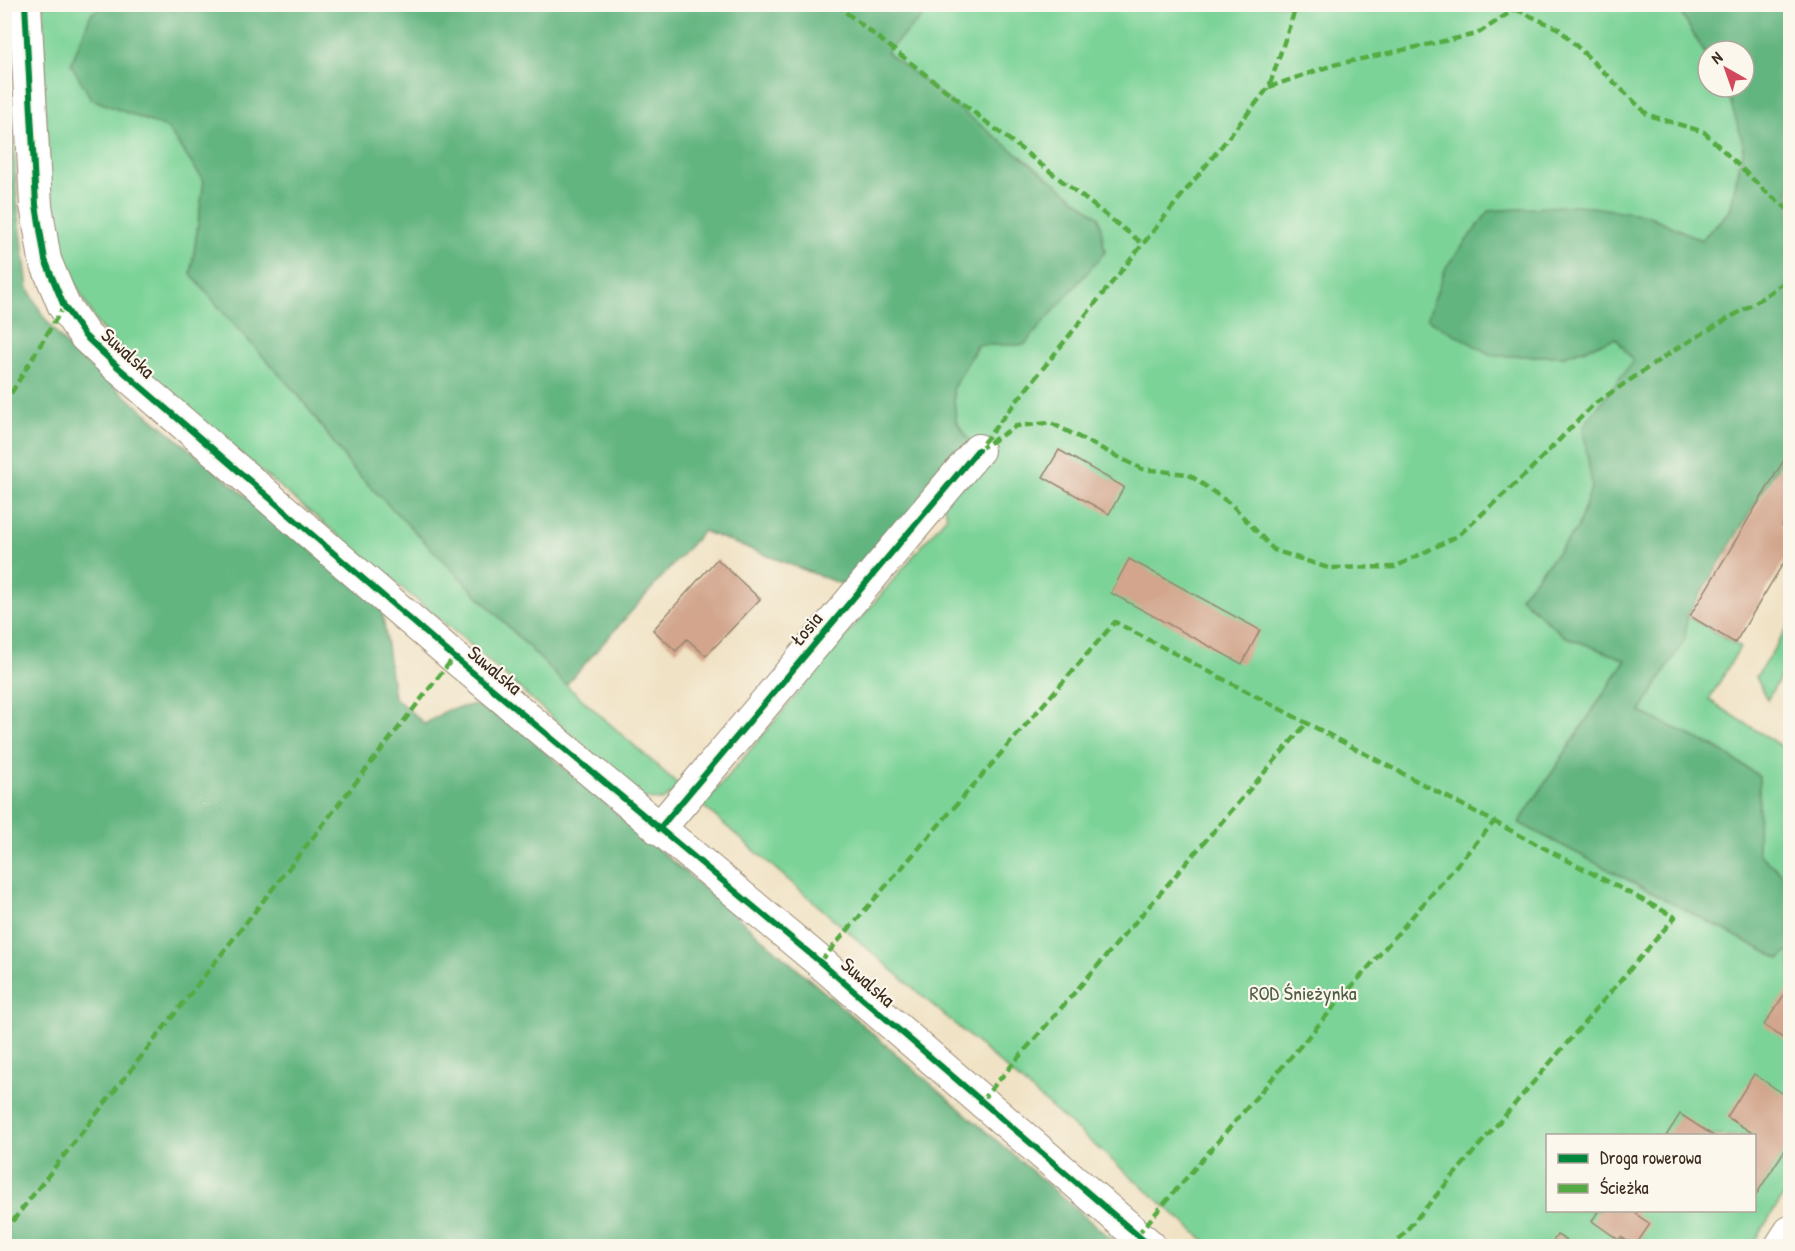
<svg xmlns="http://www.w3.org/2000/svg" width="1795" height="1251" font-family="'Patrick Hand',sans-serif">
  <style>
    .green { fill: #7bd398; stroke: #5b7e5b; stroke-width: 1.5; fill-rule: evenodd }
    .forest { fill: #64b580; stroke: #50704f; stroke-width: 1.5 }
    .building { fill: #d2a58c }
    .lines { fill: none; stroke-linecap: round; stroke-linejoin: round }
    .minor-casing { stroke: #968671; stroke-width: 34 }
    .minor { stroke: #fff; stroke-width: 32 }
    .quiet { stroke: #55ab43; stroke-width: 4.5; stroke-dasharray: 9 4.5; stroke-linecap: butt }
    .cycleway-casing { stroke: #fbf7ec; stroke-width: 10 }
    .cycleway { stroke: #00873e; stroke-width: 6 }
    .labels { text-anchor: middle; stroke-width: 4.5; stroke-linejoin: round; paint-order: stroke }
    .street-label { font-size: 20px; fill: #3b2a1e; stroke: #fbf7ec }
    .park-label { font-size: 20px; fill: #4e5d43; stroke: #fbf7ec }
  </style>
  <rect width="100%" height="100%" fill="#fbf7ec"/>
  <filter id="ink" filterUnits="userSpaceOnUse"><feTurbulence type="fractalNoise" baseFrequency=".0167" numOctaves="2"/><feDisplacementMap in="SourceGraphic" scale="12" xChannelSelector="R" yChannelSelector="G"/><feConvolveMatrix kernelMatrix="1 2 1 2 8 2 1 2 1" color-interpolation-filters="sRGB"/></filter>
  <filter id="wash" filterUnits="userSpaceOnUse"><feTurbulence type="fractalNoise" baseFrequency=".008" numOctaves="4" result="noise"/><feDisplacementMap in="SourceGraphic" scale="24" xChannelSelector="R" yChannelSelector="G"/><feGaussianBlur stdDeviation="1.35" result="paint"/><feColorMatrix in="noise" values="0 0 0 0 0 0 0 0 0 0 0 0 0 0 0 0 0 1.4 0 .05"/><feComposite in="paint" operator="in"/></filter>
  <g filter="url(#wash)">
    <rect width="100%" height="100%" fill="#f0e2c4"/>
    <g class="green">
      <polygon points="43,5 105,5 91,14 91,99 167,128 204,181 191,274 229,319 300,397 352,468 566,685 681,787 662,800 644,799 465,640 154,383 98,325 62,260 46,190"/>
      <path d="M 934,5 L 1676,5 L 1708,58 L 1708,87 L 1726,87 L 1728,90 L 1744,146 L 1729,211 L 1701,240 L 1647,215 L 1564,356 L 1616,338 L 1634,361 L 1583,427 L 1592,486 L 1577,529 L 1520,597 L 1564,636 L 1626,659 L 1519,823 L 1780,959 L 1790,950 L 1790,1186 L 1751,1246 L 1211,1246 L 703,806 L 947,516 L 943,503 L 971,443 L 956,421 L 953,388 L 978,345 L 1099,217 L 886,52 ZM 1548,1136 L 1754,1136 L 1754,1210 L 1548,1210 Z"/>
      <polygon points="1687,616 1740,647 1709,700 1790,752 1790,881 1758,853 1759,776 1715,747 1640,712 1684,639"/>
      <polygon points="1790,624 1790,662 1767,700 1756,677"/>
    </g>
    <g class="forest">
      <polygon points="5,4 17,199 28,288 43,316 69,349 382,609 394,697 425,724 447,710 472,705 498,711 1119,1246 5,1246"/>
      <polygon points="198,4 934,5 886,52 1099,217 1105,252 1024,345 977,345 953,388 956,421 971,443 849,587 703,531 566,685 352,468 300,397 229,319 191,274 204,181 167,128 91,99 71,64 91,14 105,5 171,5 188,11"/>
      <polygon points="1676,5 1790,5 1790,447 1687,616 1685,639 1640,712 1715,747 1759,776 1758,853 1790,881 1790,950 1780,959 1519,823 1626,660 1564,636 1520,597 1577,529 1592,486 1583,427 1633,361 1616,338 1564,356 1493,356 1427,319 1446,267 1489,211 1578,205 1647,215 1701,240 1730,211 1744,146 1726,87 1744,87 1744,51 1708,51 1708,58"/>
    </g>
    <g id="blocks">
      <g class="building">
        <polygon points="1059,450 1124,487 1109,514 1043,477"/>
        <polygon points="1790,450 1790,512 1782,526 1790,531 1790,552 1735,643 1690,616"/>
        <polygon points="717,559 760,599 706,656 687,639 676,651 653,630"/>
        <polygon points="1129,559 1260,630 1242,664 1111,593"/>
        <polygon points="1790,986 1790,1043 1764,1025"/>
        <polygon points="1754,1074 1785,1095 1790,1086 1790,1142 1754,1198 1754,1134 1727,1117"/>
        <polygon points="1680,1114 1714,1136 1666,1136"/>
        <polygon points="1599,1210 1639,1210 1636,1214 1650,1224 1635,1246 1621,1237 1619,1240 1592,1221"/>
        <polygon points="1557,1235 1576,1246 1550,1246"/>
      </g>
    </g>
  </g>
  <g filter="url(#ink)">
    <use href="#blocks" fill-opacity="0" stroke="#968671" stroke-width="1.5"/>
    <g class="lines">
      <defs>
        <g id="minor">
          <polyline points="25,4 36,205 45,260 64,306 85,336 119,368 454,657 820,962 1150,1246"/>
          <polyline points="659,829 978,450"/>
          <polyline points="1781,1246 1790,1232"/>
        </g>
      </defs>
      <use href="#minor" class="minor-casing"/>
      <use href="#minor" class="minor"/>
      <g class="quiet">
        <polyline points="835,4 1143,244"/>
        <polyline points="1515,9 1559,29 1648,115 1704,132 1765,191 1790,211"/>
        <polyline points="1269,87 1333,65 1477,34 1515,9 1518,4"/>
        <polyline points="4,405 64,306"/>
        <polyline points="983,443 1269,87 1297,4"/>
        <polyline points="978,450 1016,426 1051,423 1142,469 1188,474 1232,505 1274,550 1328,568 1395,567 1459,535 1526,474 1594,404 1676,349 1753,304 1788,280 1790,275"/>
        <polyline points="820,962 1115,622 1675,917 1393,1246"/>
        <polyline points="981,1101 1307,723"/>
        <polyline points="4,1232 454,657"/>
        <polyline points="1137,1235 1494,822"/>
      </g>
      <defs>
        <g id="cycleway">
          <polyline points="25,4 36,205 45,260 64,306 85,336 119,368 454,657 820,962 1150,1246"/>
          <polyline points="659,829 978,450"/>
        </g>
      </defs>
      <use href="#cycleway" class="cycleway-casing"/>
      <use href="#cycleway" class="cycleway"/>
    </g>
  </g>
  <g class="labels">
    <g class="street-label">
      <text transform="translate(128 353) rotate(42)" y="7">Suwalska</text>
      <text transform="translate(806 629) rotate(-50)" y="7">Łosia</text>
      <text transform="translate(495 670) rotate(40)" y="7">Suwalska</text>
      <text transform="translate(868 982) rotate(41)" y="7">Suwalska</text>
    </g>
    <g class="park-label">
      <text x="1303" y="1000">ROD Śnieżynka</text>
    </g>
  </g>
  <rect width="1795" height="1251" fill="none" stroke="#fbf7ec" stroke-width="24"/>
  <rect x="1546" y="1134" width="210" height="78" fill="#fbf7ec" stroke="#aea59a" stroke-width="1.5"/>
  <rect x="1558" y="1154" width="30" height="9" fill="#00873e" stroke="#aea59a" stroke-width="1.5"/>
  <text x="1600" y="1164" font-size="18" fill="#3b2a1e">Droga rowerowa</text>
  <rect x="1558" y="1184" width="30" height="9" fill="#55ab43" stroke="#aea59a" stroke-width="1.5"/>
  <text x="1600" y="1194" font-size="18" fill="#3b2a1e">Ścieżka</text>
  <g transform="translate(1726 69) rotate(320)"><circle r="28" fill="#fbf7ec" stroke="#aea59a" stroke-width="1.5"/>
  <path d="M0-4.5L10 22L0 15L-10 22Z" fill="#d1495b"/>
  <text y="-9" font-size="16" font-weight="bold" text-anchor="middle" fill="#3b2a1e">N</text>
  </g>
</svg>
